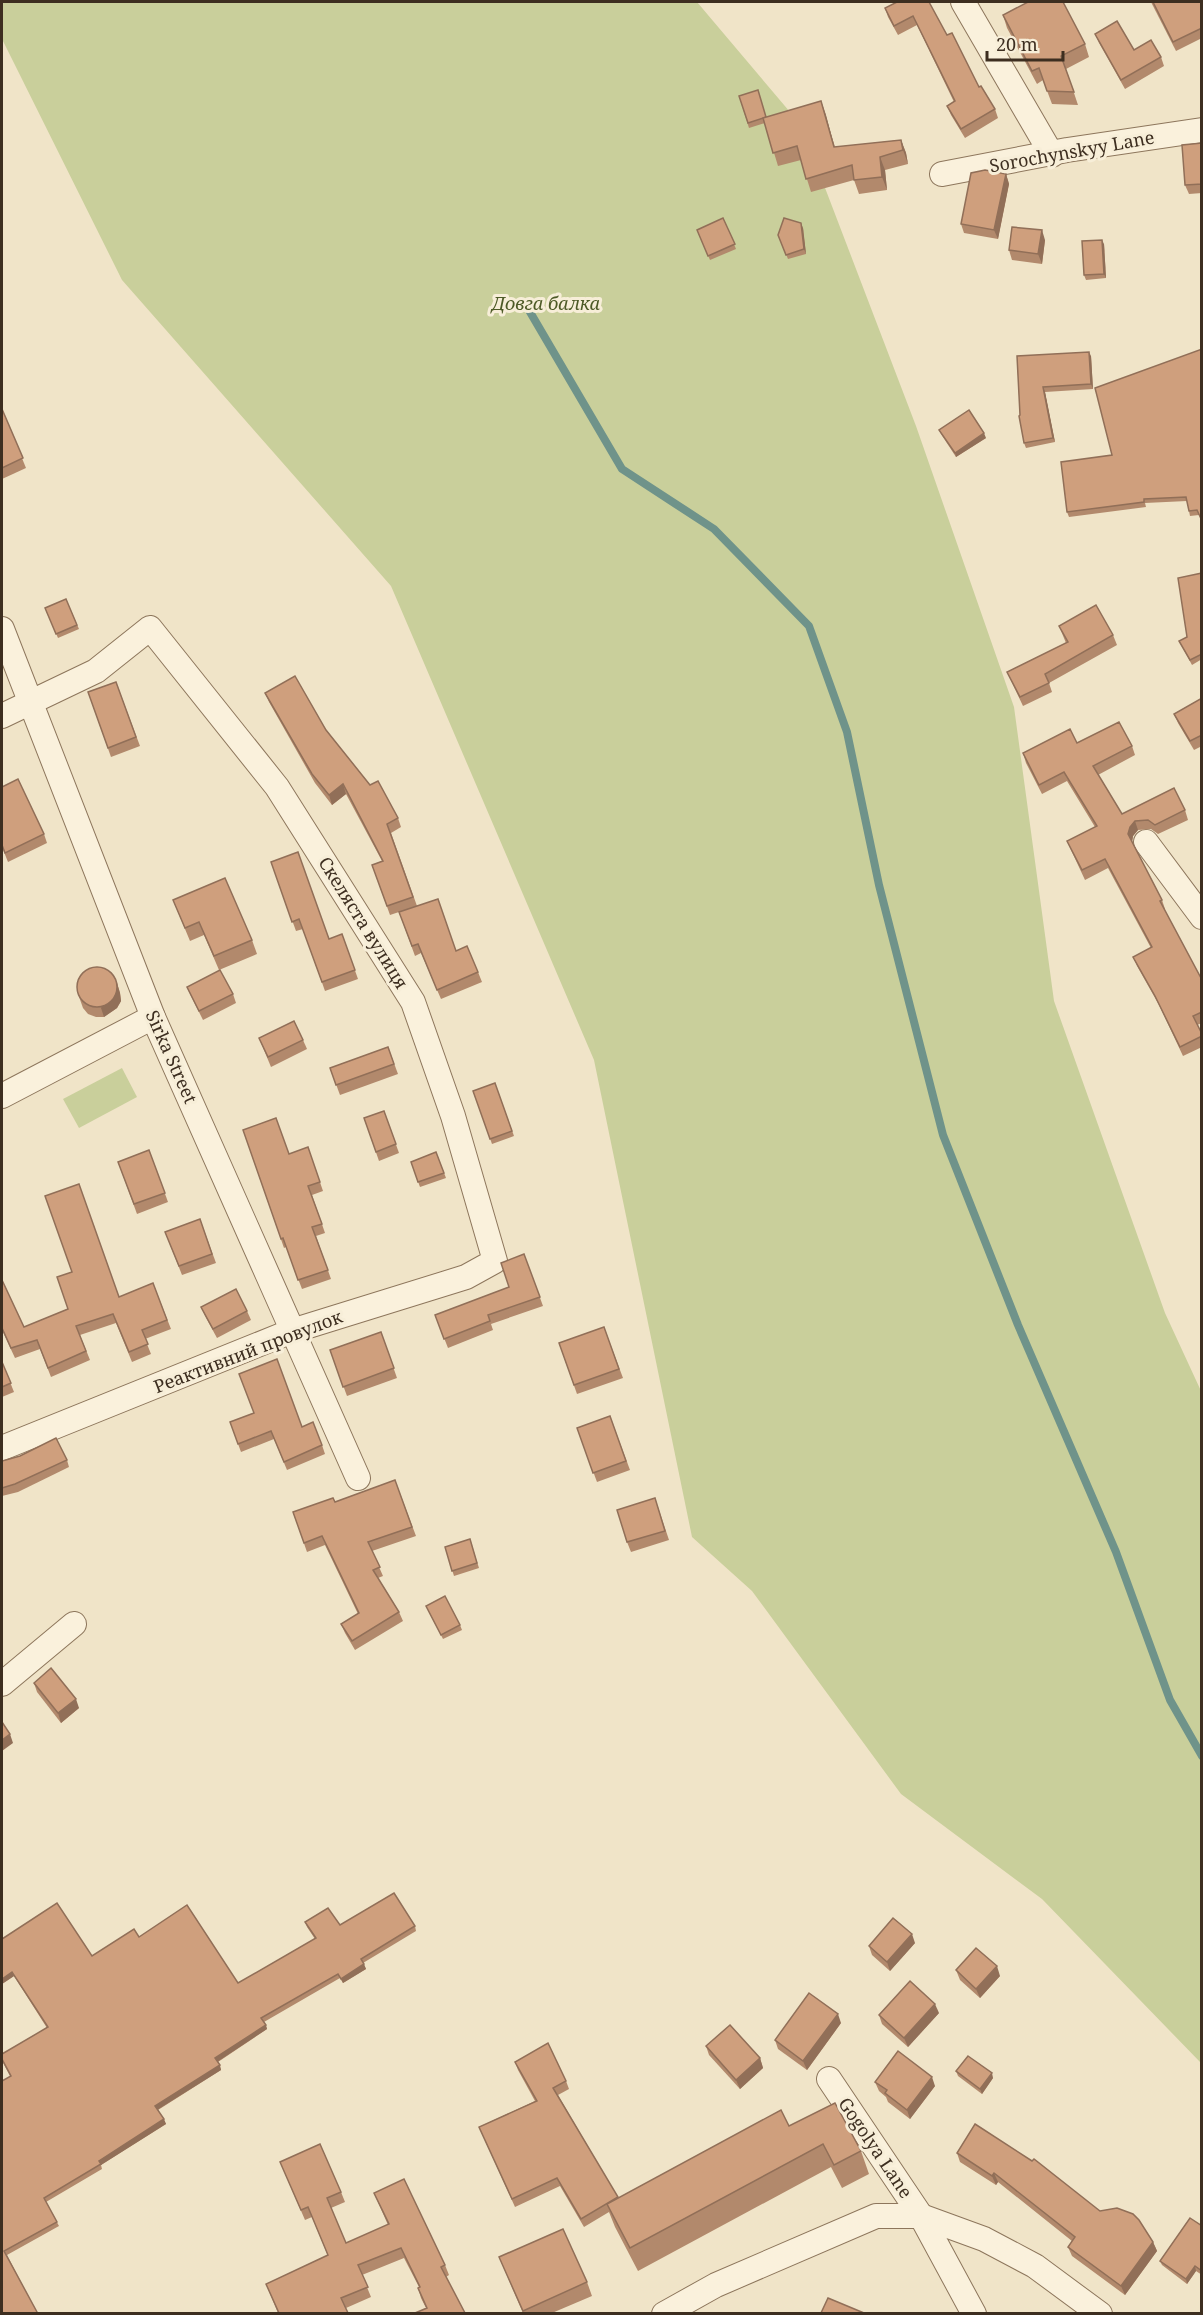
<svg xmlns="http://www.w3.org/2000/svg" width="1203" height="2315" font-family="'Noto Serif',serif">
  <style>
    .green { fill: #c9cf9b }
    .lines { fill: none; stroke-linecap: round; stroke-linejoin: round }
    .stream { stroke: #6f938a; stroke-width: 8 }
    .minor-casing { stroke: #8d765c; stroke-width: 26 }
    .minor { stroke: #faf1dc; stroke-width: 24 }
    .wall { fill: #b2896c }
    .shaded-wall { fill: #916f58 }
    .building { fill: #cf9f7d; stroke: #916f58; stroke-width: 1.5 }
    .labels { text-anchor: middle; stroke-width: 6; stroke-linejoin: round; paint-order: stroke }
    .street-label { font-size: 18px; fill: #3d2e20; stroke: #f7eed8 }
    .park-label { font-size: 18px; font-style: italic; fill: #4d5a26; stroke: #f7eed8 }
  </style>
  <rect width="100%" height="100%" fill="#f0e4c8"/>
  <g class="green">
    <polygon points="2,2 697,2 801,125 916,426 1014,707 1054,1001 1165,1313 1201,1391 1201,2063 1042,1899 901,1794 752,1591 692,1537 594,1060 391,586 122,280 2,39"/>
    <polygon points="122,1068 137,1097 79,1128 63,1099"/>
  </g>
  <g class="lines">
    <polyline class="stream" points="530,312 622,469 714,529 809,626 847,732 879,885 943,1135 1018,1325 1116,1552 1170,1700 1202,1756"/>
    <defs>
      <g id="minor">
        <polyline points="963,2 1052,155"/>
        <polyline points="942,174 1067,150 1202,130"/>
        <polyline points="2,629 153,1017 358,1478"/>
        <polyline points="2,716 96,671 150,628 277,787 413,1002 453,1116 495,1261 466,1277 292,1331 2,1448"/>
        <polyline points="1146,842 1202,917"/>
        <polyline points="2,1096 153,1017"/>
        <polyline points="2,1684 74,1624"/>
        <polyline points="829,2079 921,2216 974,2314"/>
        <polyline points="664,2314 716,2285 876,2216 921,2216 984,2239 1035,2266 1100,2314"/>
      </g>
    </defs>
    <use href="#minor" class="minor-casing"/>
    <use href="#minor" class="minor"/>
  </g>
  <g class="wall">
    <polygon points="897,2 947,35 979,87 995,109 998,118 965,138 951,115 947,106 954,102 917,25 898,35 888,17 885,8"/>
    <polygon points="1151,2 1202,2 1202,38 1176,51"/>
    <polygon points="1003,15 1085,44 1089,57 1066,69 1078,105 1052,104 1043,80 1037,84 1007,28"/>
    <polygon points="1095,34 1134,50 1161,57 1164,66 1125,89 1099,43"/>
    <polygon points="739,96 767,117 821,101 835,147 901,140 906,153 908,164 885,170 887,190 859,194 854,180 811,192 801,160 778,166 765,123 749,128"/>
    <polygon points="1202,143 1202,193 1189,194 1185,185"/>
    <polygon points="1006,174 1009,184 998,239 964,233 961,224"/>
    <polygon points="723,218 736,249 710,260 697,230"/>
    <polygon points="803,228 806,254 788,259 778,235"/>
    <polygon points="1045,240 1042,264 1012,260 1009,250"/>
    <polygon points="1104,244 1106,278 1086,280 1084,275"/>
    <polygon points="1202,349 1199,515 1190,516 1187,501 1145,503 1146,507 1069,517 1067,512 1112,455"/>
    <polygon points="1017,356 1091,356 1093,389 1045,392 1055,442 1026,448 1024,443 1020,415"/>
    <polygon points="2,409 26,468 2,479"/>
    <polygon points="939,430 986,438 956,457 941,434"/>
    <polygon points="1202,573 1202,659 1192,665 1179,641 1187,637"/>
    <polygon points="66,599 79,629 58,638 45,608"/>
    <polygon points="1059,626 1113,635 1117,645 1049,683 1052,692 1023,706 1007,672 1066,643"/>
    <polygon points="116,682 140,746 111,757 88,692"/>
    <polygon points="265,693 326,730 370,785 398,818 401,827 391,833 417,906 390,915 372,865 382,861 346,794 332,805 315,783 269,702"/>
    <polygon points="1202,698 1202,746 1194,750 1178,723 1174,714"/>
    <polygon points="1077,743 1132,746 1135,755 1098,775 1122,814 1185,810 1188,820 1158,834 1151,829 1138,830 1133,836 1132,841 1162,900 1165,909 1164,910 1202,980 1202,1023 1197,1025 1202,1034 1202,1047 1183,1056 1159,1005 1137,966 1133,957 1151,948 1108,868 1085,880 1071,850 1067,841 1095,827 1067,781 1042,794 1026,763 1023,753"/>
    <polygon points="2,787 44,834 47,843 8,862 2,847"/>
    <polygon points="271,862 329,939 342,934 358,979 325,991 303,929 296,931"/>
    <polygon points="173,900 252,940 257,954 219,970 204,935 190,941"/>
    <polygon points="399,912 456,951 478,972 482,982 441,999 421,953 415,956"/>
    <polygon points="117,983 120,993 121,1001 117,1008 104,1017 96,1017 88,1014 83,1008 77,991"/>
    <polygon points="187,987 233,994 236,1003 203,1020 191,996"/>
    <polygon points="259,1038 303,1040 307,1049 271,1067"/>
    <polygon points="388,1047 398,1074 340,1095 330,1068"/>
    <polygon points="495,1083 514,1136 492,1144 473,1091"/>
    <polygon points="384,1111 399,1153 379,1161 364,1118"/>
    <polygon points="243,1130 289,1154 308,1147 323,1191 312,1195 325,1233 316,1236 331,1279 302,1289 286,1247 284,1248"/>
    <polygon points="149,1150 168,1202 137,1214 118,1162"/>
    <polygon points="436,1152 446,1178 420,1187 411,1162"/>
    <polygon points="200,1219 216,1263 182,1275 165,1232"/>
    <polygon points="524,1254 543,1306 491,1324 493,1330 448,1348 435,1315 509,1287"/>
    <polygon points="2,1280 24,1327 68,1309 119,1297 153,1283 171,1329 145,1339 151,1354 132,1362 116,1323 80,1335 90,1360 51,1377 40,1349 15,1358 2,1330"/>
    <polygon points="201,1307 247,1311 251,1320 217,1338 205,1316"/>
    <polygon points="604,1327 623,1378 577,1394 559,1343"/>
    <polygon points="381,1332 397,1378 347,1396 330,1350"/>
    <polygon points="2,1362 14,1392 2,1397"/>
    <polygon points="610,1416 630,1470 597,1482 577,1428"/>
    <polygon points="230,1422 302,1427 322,1445 325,1454 287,1470 274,1439 241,1452"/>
    <polygon points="67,1460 69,1467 18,1492 2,1496 2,1461"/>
    <polygon points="395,1480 416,1536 372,1551 383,1576 378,1578 399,1612 403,1621 355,1650 345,1633 341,1624 358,1614 325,1545 307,1552 293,1512 335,1502"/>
    <polygon points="658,1507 669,1540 631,1552 627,1542"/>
    <polygon points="470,1539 479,1568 454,1576 445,1547"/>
    <polygon points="426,1606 460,1625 462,1630 443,1639"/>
    <polygon points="34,1683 79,1708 61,1723 37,1692"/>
    <polygon points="305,1922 340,1925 415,1926 416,1931 363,1963 366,1969 343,1983 340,1978 264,2022 267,2029 218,2062 221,2070 158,2110 166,2124 101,2165 102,2169 46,2202 59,2226 7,2255 37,2313 2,2313 10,2076 2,2061 2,2054 47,2028 14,1976 2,1984 2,1939 92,1956 139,1937 238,1983 315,1939 307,1927"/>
    <polygon points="915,1943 890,1971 872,1955 869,1946"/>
    <polygon points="956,1970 1000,1976 980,1998 960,1980"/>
    <polygon points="939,2013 908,2047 882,2024 879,2015"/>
    <polygon points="841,2023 807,2070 778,2049 775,2040"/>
    <polygon points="706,2046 760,2058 763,2068 740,2089 709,2055"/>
    <polygon points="515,2062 566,2081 569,2089 558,2095 618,2198 789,2126 861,2151 869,2174 842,2188 831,2167 638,2271 615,2227 609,2212 584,2227 560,2186 515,2207 479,2127 535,2101 518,2070"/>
    <polygon points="956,2071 993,2078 982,2094 958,2076"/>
    <polygon points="875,2082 935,2086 910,2119 888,2102 886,2097 879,2091"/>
    <polygon points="957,2153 1100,2211 1153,2242 1157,2251 1125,2295 1072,2256 1068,2247 1072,2241 998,2182 996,2185 960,2162"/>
    <polygon points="280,2162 341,2192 345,2202 331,2208 346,2243 388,2225 374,2193 445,2265 449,2275 446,2277 465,2313 426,2308 421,2298 418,2288 419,2287 404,2258 362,2275 371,2297 346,2308 348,2313 278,2313 266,2284 328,2256 312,2217 305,2220"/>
    <polygon points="1202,2226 1202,2275 1196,2271 1187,2284 1162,2265 1160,2261"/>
    <polygon points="499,2257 587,2282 592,2296 552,2313 523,2313"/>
  </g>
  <g class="shaded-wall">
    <polygon points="821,101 826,115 838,161 834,147"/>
    <polygon points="901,140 906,153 908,164 903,150"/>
    <polygon points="880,157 885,170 887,190 882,177"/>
    <polygon points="1006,174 1009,184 998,239 994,230"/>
    <polygon points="801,223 803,228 806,254 804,249"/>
    <polygon points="1042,230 1045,240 1042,264 1038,254"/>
    <polygon points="1102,240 1104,244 1106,278 1104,274"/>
    <polygon points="1089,352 1091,356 1093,389 1091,384"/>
    <polygon points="1043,387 1045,392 1055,442 1053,438"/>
    <polygon points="984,433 986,438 956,457 955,453"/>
    <polygon points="343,784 346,794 332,805 329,795"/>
    <polygon points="1135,821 1138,830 1133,836 1132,843 1128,834 1130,827"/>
    <polygon points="117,983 120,993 121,1001 117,1008 104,1017 101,1008"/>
    <polygon points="76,1699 79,1708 61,1723 58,1713"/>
    <polygon points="10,1734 13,1743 2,1751 2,1740"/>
    <polygon points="912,1934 915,1943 890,1971 887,1962"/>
    <polygon points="364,1964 366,1969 343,1983 341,1979"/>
    <polygon points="997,1966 1000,1976 980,1998 976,1989"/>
    <polygon points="12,1972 14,1976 2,1984 2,1979"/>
    <polygon points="935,2004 939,2013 908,2047 904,2038"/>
    <polygon points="838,2014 841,2023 807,2070 803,2061"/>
    <polygon points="266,2025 267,2029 217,2062 215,2058"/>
    <polygon points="760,2058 763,2068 740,2089 736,2080"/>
    <polygon points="220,2065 221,2070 157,2110 155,2106"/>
    <polygon points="992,2073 993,2078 982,2094 980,2089"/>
    <polygon points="932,2077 935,2086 910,2119 907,2110"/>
    <polygon points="164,2119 166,2124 101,2165 99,2161"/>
    <polygon points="994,2173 998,2182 996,2185 992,2176"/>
    <polygon points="1153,2242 1157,2251 1125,2295 1121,2286"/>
    <polygon points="1195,2266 1196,2271 1187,2284 1186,2279"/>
  </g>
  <g class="building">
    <polygon points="897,2 929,2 947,35 952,33 979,87 981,86 995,109 961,129 947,106 955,101 913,16 894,26 885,8"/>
    <polygon points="1028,2 1063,2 1085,44 1061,56 1074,92 1047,91 1039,68 1032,71 1003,15"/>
    <polygon points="1153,2 1202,2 1202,28 1173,42"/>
    <polygon points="1117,21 1134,50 1151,40 1161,57 1121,80 1095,34"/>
    <polygon points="758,90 766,117 748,123 739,96"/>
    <polygon points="821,101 834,147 901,140 903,150 880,157 882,177 854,180 852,165 806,179 797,146 773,153 763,118"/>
    <polygon points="1202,143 1202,184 1185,185 1182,145"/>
    <polygon points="985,170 1006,174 994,230 961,224 971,173"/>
    <polygon points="723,218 735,244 708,256 697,230"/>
    <polygon points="784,218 801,223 804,249 786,255 778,235"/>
    <polygon points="1012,227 1042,230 1038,254 1009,250"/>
    <polygon points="1102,240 1104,274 1084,275 1082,241"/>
    <polygon points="1202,349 1202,521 1197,510 1189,511 1186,497 1144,499 1144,502 1067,512 1061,462 1112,455 1095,388"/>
    <polygon points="1089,352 1091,384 1043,387 1053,438 1024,443 1019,416 1020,415 1017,356"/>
    <polygon points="2,409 23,458 2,468"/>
    <polygon points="969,410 984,433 955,453 939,430"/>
    <polygon points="1202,573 1202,654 1190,660 1179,641 1187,637 1178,578"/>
    <polygon points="66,599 77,625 56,634 45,608"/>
    <polygon points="1096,605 1113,635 1045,674 1049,683 1020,697 1007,672 1068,642 1059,626"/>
    <polygon points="295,676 326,730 370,785 378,781 398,818 387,824 413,897 387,906 372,865 383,861 343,784 329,795 312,774 265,693"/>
    <polygon points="116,682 136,737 108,748 88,692"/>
    <polygon points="1202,698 1202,735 1190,741 1174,714"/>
    <polygon points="1119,722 1132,746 1093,766 1122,814 1174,788 1185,810 1155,825 1148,820 1135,821 1130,827 1128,834 1162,900 1160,901 1202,980 1202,1012 1193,1016 1202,1034 1202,1036 1180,1047 1155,996 1133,957 1152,947 1105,859 1082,870 1067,841 1097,826 1064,772 1039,785 1023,753 1070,729 1077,743"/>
    <polygon points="18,779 44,834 5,853 2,845 2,787"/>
    <polygon points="298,852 329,939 342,934 355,970 322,982 299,919 292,922 271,862"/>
    <polygon points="225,878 252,940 214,956 199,922 185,928 173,900"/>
    <polygon points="438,899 456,951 467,946 478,972 437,990 418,944 412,946 399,912"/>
    <circle cx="97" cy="987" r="20"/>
    <polygon points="220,970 233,994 199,1011 187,987"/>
    <polygon points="294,1021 303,1040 268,1057 259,1038"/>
    <polygon points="388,1047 394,1064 336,1085 330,1068"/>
    <polygon points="495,1083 512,1131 490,1139 473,1091"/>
    <polygon points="384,1111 396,1144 376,1152 364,1118"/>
    <polygon points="276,1118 289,1154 308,1147 320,1182 308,1186 322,1224 312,1227 328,1270 298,1280 283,1238 281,1239 243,1130"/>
    <polygon points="149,1150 165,1193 134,1204 118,1162"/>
    <polygon points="436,1152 444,1173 418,1182 411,1162"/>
    <polygon points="79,1184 119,1297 153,1283 167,1320 142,1330 148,1344 129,1352 113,1314 76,1326 86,1351 48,1368 37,1340 11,1348 2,1328 2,1280 24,1327 68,1309 57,1277 72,1272 45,1196"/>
    <polygon points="200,1219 212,1254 179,1266 165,1232"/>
    <polygon points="524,1254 540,1297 488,1315 490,1321 444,1339 435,1315 509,1287 501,1263"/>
    <polygon points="236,1289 247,1311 213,1329 201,1307"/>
    <polygon points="604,1327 619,1369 574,1385 559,1343"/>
    <polygon points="381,1332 394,1368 343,1387 330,1350"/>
    <polygon points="277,1359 302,1427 313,1422 322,1445 284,1462 271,1431 238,1444 230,1422 254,1413 239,1374"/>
    <polygon points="2,1362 11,1383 2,1387"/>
    <polygon points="610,1416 626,1461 593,1473 577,1428"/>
    <polygon points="56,1438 67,1460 15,1484 2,1488 2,1461 20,1456"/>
    <polygon points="395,1480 412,1527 368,1542 380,1567 373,1570 399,1612 352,1641 341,1624 359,1613 322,1536 304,1543 293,1512 333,1498 335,1502"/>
    <polygon points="655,1498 665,1531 627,1542 617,1510"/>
    <polygon points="470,1539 477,1563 452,1571 445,1547"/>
    <polygon points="445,1596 460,1625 441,1635 426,1606"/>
    <polygon points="51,1668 76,1699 58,1713 34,1683"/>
    <polygon points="2,1722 10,1734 2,1740"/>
    <polygon points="394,1893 415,1926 361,1959 364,1964 341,1979 338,1974 261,2018 266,2025 215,2058 220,2065 155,2106 164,2119 99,2161 101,2164 44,2198 57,2222 4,2251 37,2312 34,2313 2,2313 2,2081 11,2076 2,2059 2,2054 48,2027 12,1972 2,1979 2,1939 57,1903 92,1956 134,1929 139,1937 187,1905 238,1983 316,1938 305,1922 328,1908 340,1925"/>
    <polygon points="893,1918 912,1934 887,1962 869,1946"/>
    <polygon points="976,1948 997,1966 976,1989 956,1970"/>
    <polygon points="910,1981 935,2004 904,2038 879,2015"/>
    <polygon points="809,1993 838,2014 803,2061 775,2040"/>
    <polygon points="730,2025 760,2058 736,2080 706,2046"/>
    <polygon points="548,2043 566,2081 553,2088 618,2197 581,2219 557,2178 512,2199 479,2127 537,2101 515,2062"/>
    <polygon points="898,2051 932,2077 907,2110 885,2093 887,2090 875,2082"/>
    <polygon points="968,2056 992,2073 980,2089 956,2071"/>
    <polygon points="835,2103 861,2151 834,2165 823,2144 630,2248 607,2204 781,2110 789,2126"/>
    <polygon points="975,2124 1032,2161 1034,2159 1100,2211 1117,2208 1133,2214 1139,2220 1153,2242 1121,2286 1068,2247 1075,2237 994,2173 992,2176 957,2153"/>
    <polygon points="320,2144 341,2192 327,2198 346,2243 389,2224 374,2193 404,2179 445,2265 441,2267 465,2313 415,2313 427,2308 418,2288 420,2287 401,2248 358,2265 368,2287 341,2298 348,2313 279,2313 266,2284 328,2255 308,2207 301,2210 280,2162"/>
    <polygon points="1190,2218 1202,2226 1202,2271 1195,2266 1186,2279 1160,2261"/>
    <polygon points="563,2229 587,2282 523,2311 499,2257"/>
    <polygon points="828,2298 864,2313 821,2313"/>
  </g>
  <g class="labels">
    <g class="street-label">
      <text transform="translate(1072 152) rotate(-10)" y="6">Sorochynskyy Lane</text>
      <text transform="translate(363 923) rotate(58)" y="6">Скеляста вулиця</text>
      <text transform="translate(171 1057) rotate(66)" y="6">Sirka Street</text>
      <text transform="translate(248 1352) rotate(-21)" y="6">Реактивний провулок</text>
      <text transform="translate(875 2148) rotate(56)" y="6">Gogolya Lane</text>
    </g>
    <g class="park-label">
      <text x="546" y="310">Довга балка</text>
    </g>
  </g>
  <rect width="1203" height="2315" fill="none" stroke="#3d2e20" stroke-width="6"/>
  <path d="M987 51v9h76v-9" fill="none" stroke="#3d2e20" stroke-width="3"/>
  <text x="996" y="51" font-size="18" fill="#3d2e20" stroke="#f7eed8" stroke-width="4.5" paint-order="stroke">20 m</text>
</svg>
